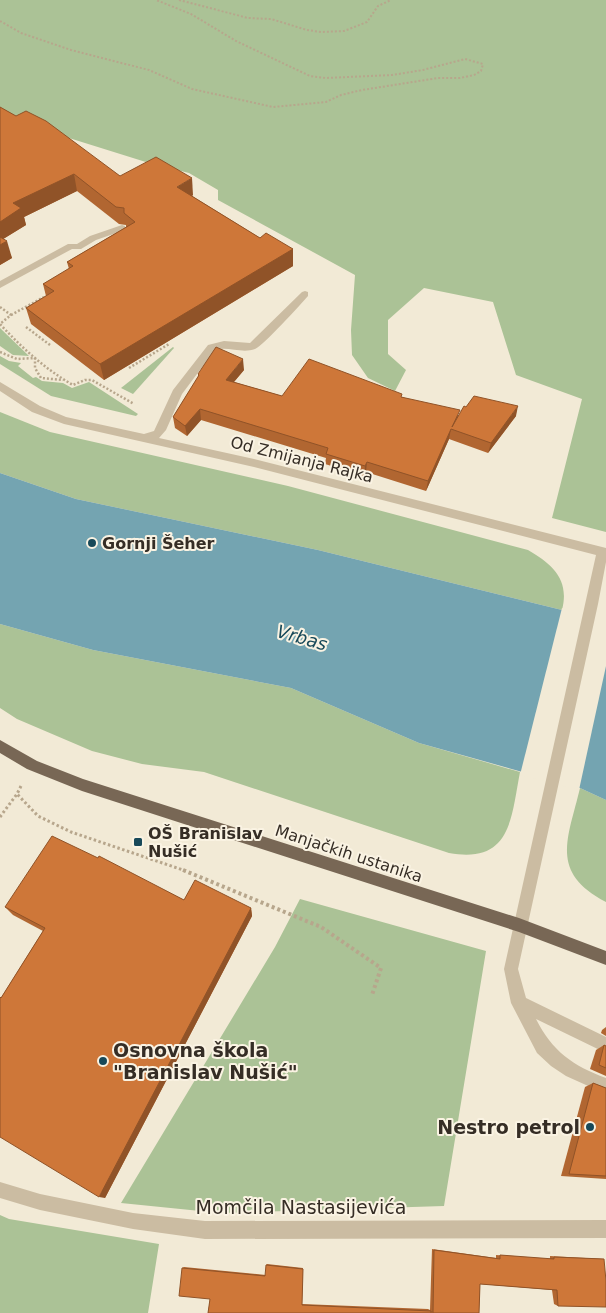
<svg xmlns="http://www.w3.org/2000/svg" width="606" height="1313" font-family="'DejaVu Sans',sans-serif">
  <style>
    .green { fill: #abc296 }
    .water { fill: #74a4b1 }
    .pier { fill: #f2ead6 }
    .lines { fill: none; stroke-linecap: round; stroke-linejoin: round }
    .path-far3 { stroke: #b7a68c; stroke-width: 2; stroke-dasharray: 2 2; stroke-linecap: butt }
    .path-far2 { stroke: #b7a68c; stroke-width: 2.5; stroke-dasharray: 2 2; stroke-linecap: butt }
    .path-far1 { stroke: #b7a68c; stroke-width: 3; stroke-dasharray: 2.5 2.5; stroke-linecap: butt }
    .path { stroke: #b7a68c; stroke-width: 4; stroke-dasharray: 3 3; stroke-linecap: butt }
    .minor { fill: #cbbca2; fill-rule: evenodd }
    .major { fill: #786755; fill-rule: evenodd }
    .wall { fill: #b16631 }
    .shaded-wall { fill: #905328 }
    .building { fill: #ce7739; stroke: #905328 }
    .poi-dot { fill: #184959; stroke: #faf3e3; stroke-width: 2 }
    .labels { text-anchor: middle; stroke-width: 4; stroke-linejoin: round; paint-order: stroke }
    .street-label { font-size: 16px; fill: #352d25; stroke: #faf3e3 }
    .poi-label { font-size: 16px; font-weight: bold; fill: #352d25; stroke: #faf3e3; text-anchor: start }
    .water-label { font-size: 18px; font-style: italic; fill: #184959; stroke: #faf3e3 }
    .near-poi-label { font-size: 19px; font-weight: bold; fill: #352d25; stroke: #faf3e3; text-anchor: start }
    .near-street-label { font-size: 19px; fill: #352d25; stroke: #faf3e3 }
  </style>
  <rect width="100%" height="100%" fill="#f2ead6"/>
  <g class="green">
    <polygon points="0,0 606,0 606,532 552,518 582,399 516,375 493,302 424,288 388,320 388,354 406,370 395,391 368,378 352,355 351,330 355,275 218,200 218,190 189,173 149,163 37,128 0,110"/>
    <polygon points="0,328 29,356 13,355 0,346"/>
    <polygon points="173,347 174,348 133,394 121,388"/>
    <polygon points="0,356 9,361 21,363 18,366 33,378 36,377 42,381 63,383 72,388 89,382 138,414 136,416 51,396 0,364"/>
    <path d="M 0,412 L 50,432 L 288,486 L 528,550 C 552,564 570,579 562,610 L 318,550 L 76,499 L 0,473 Z"/>
    <path d="M 0,624 L 93,650 L 291,688 L 419,743 L 520,772 C 511,819 511,864 449,853 L 204,772 L 142,764 L 92,751 L 17,719 L 0,708 Z"/>
    <path d="M 580,788 L 606,800 L 606,902 C 549,872 568,839 580,788 Z"/>
    <polygon points="300,899 486,951 444,1206 220,1213 121,1203 275,947"/>
    <polygon points="0,1215 9,1219 159,1244 148,1313 0,1313"/>
  </g>
  <polygon class="water" points="0,473 76,499 318,550 562,610 606,629 606,800 580,788 419,743 291,688 93,650 0,624"/>
  <polygon class="pier" points="562,608 606,626 606,666 579,790 520,775"/>
  <g class="lines">
    <g class="path-far3">
      <polyline points="179,0 248,18 271,19 307,30 321,32 344,31 367,22 378,6 391,0"/>
      <polyline points="0,21 21,33 71,50 149,70 192,89 273,107 326,102 341,95 362,90 438,78 460,78 474,75 481,71 483,64 465,59 423,70 392,75 326,78 310,76 236,41 191,14 156,0"/>
    </g>
    <g class="path-far2">
      <path d="M 0,307 L 11,315 L 0,324 C 22,348 45,369 73,385 L 85,380 L 92,380 L 134,404"/>
      <polyline points="11,315 44,297"/>
      <polyline points="26,327 50,345"/>
      <polyline points="0,352 17,359 35,358 35,368 41,378 63,380"/>
      <polyline points="129,368 169,344"/>
    </g>
    <g class="path-far1">
      <polyline points="21,786 17,794 38,816 71,832 186,871"/>
      <polyline points="0,817 17,794"/>
    </g>
    <polyline class="path" points="183,870 321,927 381,968 372,995"/>
    <g class="minor">
      <polygon points="122,225 125,226 125,230 96,240 81,249 72,249 0,288 0,281 68,244 77,244 90,236"/>
      <path d="M 305,291 L 308,292 L 308,296 C 300,305 263,346 255,349 C 242,354 228,346 215,350 L 182,394 L 166,430 L 159,438 L 254,459 L 606,548 L 606,562 L 598,604 L 518,969 L 526,998 L 606,1037 L 606,1053 L 536,1019 C 552,1051 573,1066 606,1078 L 606,1094 L 566,1076 L 551,1066 L 537,1053 L 511,1003 L 504,969 L 596,555 L 254,467 L 64,424 L 32,412 L 0,391 L 0,382 L 40,406 L 66,417 L 144,434 L 154,431 L 173,390 L 208,345 L 224,341 L 250,343 L 302,292 Z"/>
      <polygon points="0,1182 40,1194 133,1213 205,1221 606,1220 606,1238 205,1239 133,1229 40,1210 0,1198"/>
    </g>
    <polygon class="major" points="0,740 37,761 83,779 519,918 606,951 606,965 519,932 82,791 27,769 0,753"/>
  </g>
  <g class="wall">
    <polygon points="0,107 120,176 193,195 192,196 260,238 293,249 293,266 104,380 31,324 26,308 46,296 43,284 69,269 67,262 126,227 126,225 119,224 77,191 24,217 26,225 3,239 12,258 0,265"/>
    <polygon points="244,370 234,382 282,396 402,397 459,416 516,416 488,453 449,439 426,491 366,472 364,476 325,464 326,458 201,420 187,436 175,428 173,417 198,377 198,374"/>
    <polygon points="98,858 184,900 251,908 252,916 105,1198 1,998 43,931 13,915 5,907"/>
    <polygon points="606,1027 606,1036 601,1033 602,1030"/>
    <polygon points="604,1045 606,1046 606,1076 590,1069 596,1050"/>
    <polygon points="593,1083 606,1088 606,1179 561,1176 585,1087"/>
    <polygon points="432,1249 496,1258 496,1255 550,1259 550,1256 604,1259 558,1306 554,1304 552,1290 480,1284 479,1313 208,1313 210,1299 182,1268 184,1267 266,1275 266,1265 267,1264 303,1268 302,1304 428,1309 430,1310"/>
  </g>
  <g class="shaded-wall">
    <polygon points="74,174 77,191 24,217 26,225 0,241 0,222 13,203"/>
    <polygon points="192,178 193,195 179,204 177,187"/>
    <polygon points="7,241 12,258 0,265 0,245"/>
    <polygon points="293,249 293,266 104,380 100,364"/>
    <polygon points="243,359 244,370 227,390 226,380"/>
    <polygon points="518,406 516,416 488,453 491,443"/>
    <polygon points="200,409 201,420 187,436 185,426"/>
    <polygon points="451,429 449,439 426,491 428,481"/>
    <polygon points="367,462 366,472 364,476 365,466"/>
    <polygon points="251,908 252,916 105,1198 99,1197"/>
  </g>
  <g class="building">
    <polygon points="0,107 16,116 26,111 46,121 120,176 156,157 192,178 177,187 260,238 266,233 293,249 100,364 26,308 54,291 43,284 73,266 67,262 135,222 124,213 124,208 116,207 74,174 13,203 21,208 0,222"/>
    <polygon points="0,237 7,241 0,245"/>
    <polygon points="216,347 243,359 226,380 282,396 309,359 402,394 401,397 460,410 452,427 464,406 466,407 474,396 518,406 491,443 451,429 428,481 367,462 365,466 326,454 328,448 200,409 185,426 173,417 199,375 198,374"/>
    <polygon points="52,836 98,858 99,856 184,900 195,880 251,908 99,1197 0,1137 0,997 1,998 45,928 5,907"/>
    <polygon points="604,1045 606,1046 606,1068 599,1065"/>
    <polygon points="593,1083 606,1088 606,1176 569,1174"/>
    <polygon points="434,1250 500,1259 500,1255 554,1259 554,1257 604,1259 606,1281 606,1307 558,1306 557,1290 480,1284 479,1313 433,1313"/>
    <polygon points="266,1265 303,1269 302,1305 431,1311 431,1313 208,1313 210,1299 179,1296 182,1268 265,1276"/>
  </g>
  <g class="poi-dot">
    <circle cx="92" cy="543" r="5"/>
    <rect x="133" y="837" width="10" height="10" rx="2.5"/>
    <circle cx="103" cy="1061" r="5"/>
    <circle cx="590" cy="1127" r="5"/>
  </g>
  <g class="labels">
    <g class="street-label">
      <text transform="translate(302 459) rotate(14)" y="6">Od Zmijanja Rajka</text>
      <text transform="translate(349 853) rotate(18)" y="6">Manjačkih ustanika</text>
    </g>
    <g class="poi-label">
      <text x="102" y="549">Gornji Šeher</text>
      <text x="148" y="839">OŠ Branislav<tspan x="148" dy="18">Nušić</tspan></text>
    </g>
    <g class="water-label">
      <text transform="translate(302 638) rotate(16)" y="6">Vrbas</text>
    </g>
    <g class="near-poi-label">
      <text x="113" y="1057">Osnovna škola<tspan x="113" dy="22">"Branislav Nušić"</tspan></text>
      <text x="580" y="1134" text-anchor="end">Nestro petrol</text>
    </g>
    <g class="near-street-label">
      <text x="301" y="1214">Momčila Nastasijevića</text>
    </g>
  </g>
</svg>
